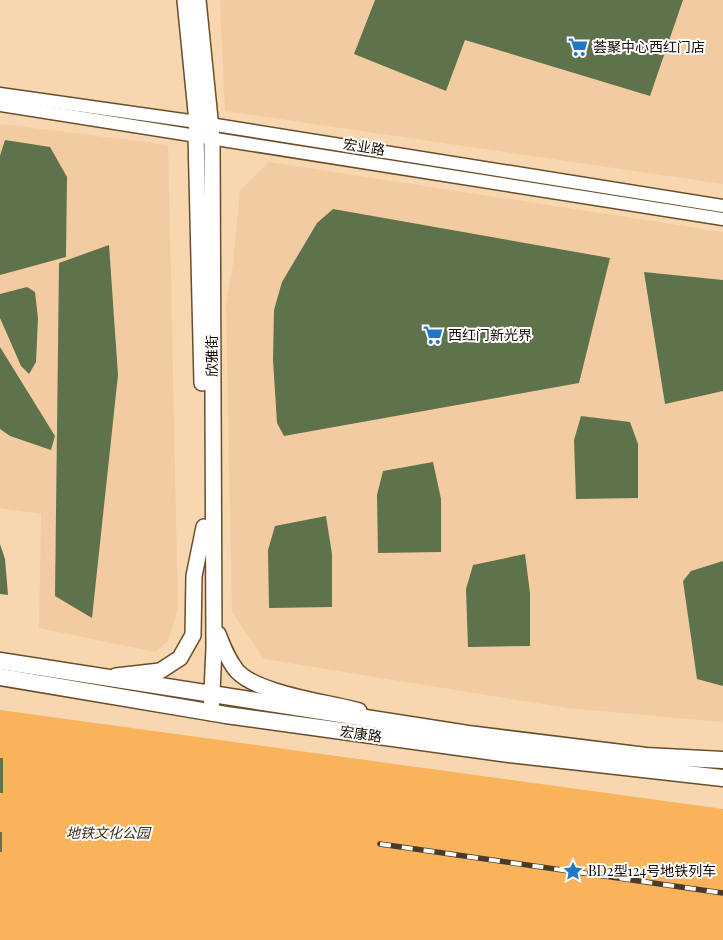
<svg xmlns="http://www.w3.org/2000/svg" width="723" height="940" font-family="'Playfair Display','Noto Sans SC',serif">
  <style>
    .built { fill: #f2cca0 }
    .green { fill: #f8b35b }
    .building { fill: #5e724c }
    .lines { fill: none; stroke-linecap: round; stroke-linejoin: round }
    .tertiary-casing { stroke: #6a4e2c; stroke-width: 15 }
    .secondary-casing { stroke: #6a4e2c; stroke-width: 18 }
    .primary-casing { stroke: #6a4e2c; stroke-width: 19 }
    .tertiary { stroke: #fff; stroke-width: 12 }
    .secondary { stroke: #fff; stroke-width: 15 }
    .primary { stroke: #fff; stroke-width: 16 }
    .rail-casing { stroke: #4a3a2a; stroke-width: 5.5 }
    .rail { stroke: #fdfdfd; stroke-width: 4; stroke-dasharray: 11; stroke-linecap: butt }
    .labels { text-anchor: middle; stroke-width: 4; stroke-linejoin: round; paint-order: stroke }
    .poi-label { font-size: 14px; fill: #160b01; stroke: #fdfdfd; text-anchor: start }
    .street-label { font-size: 14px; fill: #160b01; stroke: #fdfdfd }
    .park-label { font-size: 14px; font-style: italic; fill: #3e2e1c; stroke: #fdfdfd }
  </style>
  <rect width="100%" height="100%" fill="#f7d6b0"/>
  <g class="built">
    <polygon points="220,0 723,0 723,184 225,111"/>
    <polygon points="0,124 168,145 178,609 168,641 155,652 39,628 41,514 0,508"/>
    <polygon points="269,162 723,232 723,722 567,708 264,659 232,612 226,304 233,264 240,191"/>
  </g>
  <polygon class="green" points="0,710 723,809 723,940 0,940"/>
  <g class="building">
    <polygon points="375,0 683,0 650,96 465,40 446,91 354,54"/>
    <polygon points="5,140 50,147 67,177 66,257 0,275 0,156"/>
    <polygon points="333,209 610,258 579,383 284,436 277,423 273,360 274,310 282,282 317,223"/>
    <polygon points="109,245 118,375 92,618 55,596 59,263"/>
    <polygon points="644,272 723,280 723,391 665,404"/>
    <polygon points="27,287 35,292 38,318 36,362 29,374 21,366 0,318 0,294"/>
    <polygon points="0,347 55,436 51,450 10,436 0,429"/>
    <polygon points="581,416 630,422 638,444 638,498 576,499 574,440"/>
    <polygon points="433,462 441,499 441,552 378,553 377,495 383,471"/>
    <polygon points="326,516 332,554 332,607 269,608 268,550 275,526"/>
    <polygon points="0,544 5,559 8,595 0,594"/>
    <polygon points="525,554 530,593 530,646 468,647 466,589 473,565"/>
    <polygon points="723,561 723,686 697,679 683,581 691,571"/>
    <rect x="0" y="758" width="3" height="35"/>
    <rect x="0" y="832" width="2" height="20"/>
  </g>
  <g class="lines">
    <defs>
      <g id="tertiary">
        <polyline points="0,94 197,122 723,206"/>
        <polyline points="0,105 723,219"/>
      </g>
      <g id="secondary">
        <polyline points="185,0 197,122 196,135 202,383"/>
        <polyline points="198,0 212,139 214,648 211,713"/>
        <path d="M 218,634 C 223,647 228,660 237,671 C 258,694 328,702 359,711"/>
        <polyline points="116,676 160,671 180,658 193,635 194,576 204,527"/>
      </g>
      <g id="primary">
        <polyline points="0,661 468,734 646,756 723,760"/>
        <polyline points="0,677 226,715 509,754 723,778"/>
      </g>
    </defs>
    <use href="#tertiary" class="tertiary-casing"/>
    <use href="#secondary" class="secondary-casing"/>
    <use href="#primary" class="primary-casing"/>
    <use href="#tertiary" class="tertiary"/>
    <use href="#secondary" class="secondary"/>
    <use href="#primary" class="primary"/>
    <defs>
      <polyline id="rail" points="380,844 723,893"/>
    </defs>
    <use href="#rail" class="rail-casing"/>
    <use href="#rail" class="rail"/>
  </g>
  <defs>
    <symbol id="supermarket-bare" viewBox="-9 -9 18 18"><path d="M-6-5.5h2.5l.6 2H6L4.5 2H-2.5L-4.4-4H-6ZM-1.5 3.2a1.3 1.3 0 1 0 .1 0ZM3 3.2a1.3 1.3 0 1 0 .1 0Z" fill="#2177c5" stroke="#fdfdfd" stroke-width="2.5" paint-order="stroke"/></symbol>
    <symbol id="sight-bare" viewBox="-9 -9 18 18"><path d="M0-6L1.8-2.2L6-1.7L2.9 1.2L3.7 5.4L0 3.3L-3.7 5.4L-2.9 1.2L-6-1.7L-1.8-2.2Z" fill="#2177c5" stroke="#fdfdfd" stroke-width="2.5" paint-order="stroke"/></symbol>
  </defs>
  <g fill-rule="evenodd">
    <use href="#supermarket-bare" x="564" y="33" width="28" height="28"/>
    <use href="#supermarket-bare" x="419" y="321" width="28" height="28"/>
    <use href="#sight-bare" x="559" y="857" width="28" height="28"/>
  </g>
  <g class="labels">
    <g class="poi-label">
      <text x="593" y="52">荟聚中心西红门店</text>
      <text x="448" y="340">西红门新光界</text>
      <text x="588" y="876">BD2型124号地铁列车</text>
    </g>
    <g class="street-label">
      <text transform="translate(364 147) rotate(9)" y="5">宏业路</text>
      <text transform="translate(212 356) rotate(-90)" y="5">欣雅街</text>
      <text transform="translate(361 734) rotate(8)" y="5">宏康路</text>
    </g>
    <g class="park-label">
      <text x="108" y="838">地铁文化公园</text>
    </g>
  </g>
</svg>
